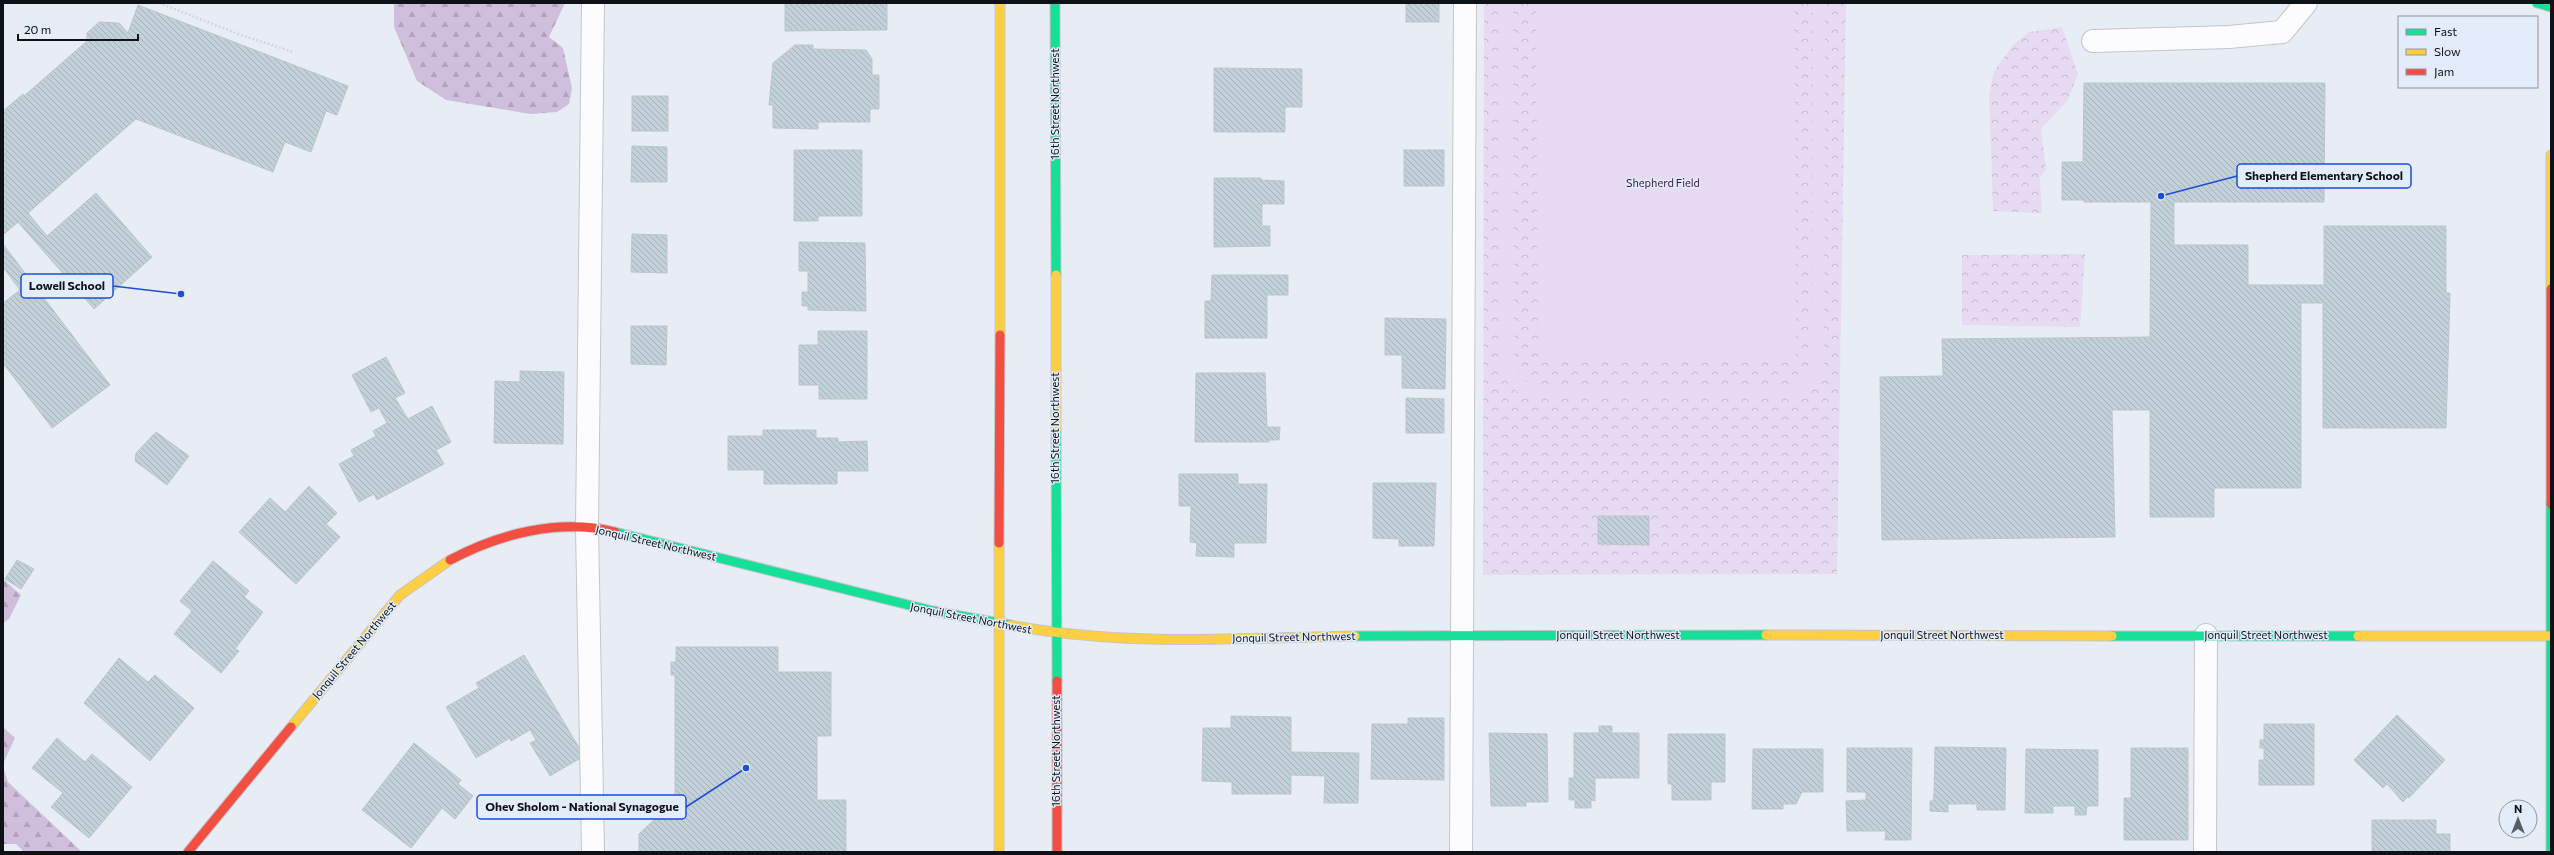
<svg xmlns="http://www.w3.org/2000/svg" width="2554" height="855" font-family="Commissioner,sans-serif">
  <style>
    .forest { fill: url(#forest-firs) }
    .park { fill: url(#park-crowns) }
    .pitch { fill: #e6dbf2 }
    .building { fill: url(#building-back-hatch); stroke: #bfc4ca }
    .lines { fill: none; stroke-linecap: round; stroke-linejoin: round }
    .lane-casing { stroke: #c3c6cd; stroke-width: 24 }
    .fast-casing { stroke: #c3c6cd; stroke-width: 11 }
    .slow-casing { stroke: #c3c6cd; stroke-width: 11 }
    .jam-casing { stroke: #c3c6cd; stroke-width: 11 }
    .path { stroke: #d4d6d9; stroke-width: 2.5; stroke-dasharray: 2 2; stroke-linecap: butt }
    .lane { stroke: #fcfcfe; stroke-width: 22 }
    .fast { stroke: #16e098; stroke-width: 9 }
    .slow { stroke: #ffcf43; stroke-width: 9 }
    .jam { stroke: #f24e42; stroke-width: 9 }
    .labels { text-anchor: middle; stroke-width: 3; stroke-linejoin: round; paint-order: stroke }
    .street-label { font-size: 11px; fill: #0e1116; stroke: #e2ecfb }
    .park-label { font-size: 11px; fill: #3d134d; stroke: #e2ecfb }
    .leader { fill: none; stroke: #1d4ed8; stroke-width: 1.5 }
    .callout-dot { fill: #1d4ed8; stroke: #e2ecfb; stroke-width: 1.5 }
    .callout { fill: #e2ecfb; stroke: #1d4ed8; stroke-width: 1.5 }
    .callout-label { font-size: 12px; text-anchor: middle; font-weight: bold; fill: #0e1116 }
  </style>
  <defs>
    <pattern id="forest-firs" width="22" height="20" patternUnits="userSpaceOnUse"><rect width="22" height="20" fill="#cfbfdd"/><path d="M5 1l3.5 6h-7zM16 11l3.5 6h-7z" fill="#b1a3bd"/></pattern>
    <pattern id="park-crowns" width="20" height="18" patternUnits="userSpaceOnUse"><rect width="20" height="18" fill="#e6dbf2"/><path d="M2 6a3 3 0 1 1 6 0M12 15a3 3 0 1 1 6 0" fill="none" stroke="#c4bbcf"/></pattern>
    <pattern id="building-back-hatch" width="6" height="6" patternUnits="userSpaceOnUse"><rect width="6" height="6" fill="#c2d0da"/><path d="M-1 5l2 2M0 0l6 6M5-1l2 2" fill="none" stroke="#a6b2ba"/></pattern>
  </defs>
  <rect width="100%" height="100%" fill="#e8edf5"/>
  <g class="forest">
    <polygon points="394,3 565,3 549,37 563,48 572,88 569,104 557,112 531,114 446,100 417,81 394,27"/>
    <polygon points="3,579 21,595 9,619 3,623"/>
    <polygon points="3,727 15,738 3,764"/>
    <polygon points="3,767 8,782 82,852 24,852 16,844 3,844"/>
  </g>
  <g class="park">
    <polygon points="1484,3 1846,3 1837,574 1483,575"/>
    <polygon points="2062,27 2078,74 2068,100 2041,129 2046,170 2040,177 2042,213 1993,211 1989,95 1994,71 2014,44 2029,32"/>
    <polygon points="2085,254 2080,327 1962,325 1962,255"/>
  </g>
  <g class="pitch">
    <path d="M 1502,3 L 1513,3 L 1514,365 L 1520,379 L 1533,384 L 1793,384 L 1808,378 L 1812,366 L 1813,3 L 1825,3 L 1824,366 C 1821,383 1813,394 1794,396 L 1532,396 C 1514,394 1504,383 1502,366 Z"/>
    <polygon points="1536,3 1794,3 1796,357 1538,357"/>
  </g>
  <g class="building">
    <polygon points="785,3 887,3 887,30 785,31"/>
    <rect x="1406" y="3" width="33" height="19"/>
    <polygon points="138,5 348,86 337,115 326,111 311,152 285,142 273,172 136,119 28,213 47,236 96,193 152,257 94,309 18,222 3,235 3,111 23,94 24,96 87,41 87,33 99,22 119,23 128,33"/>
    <polygon points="795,45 813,45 813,49 866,50 872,59 872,75 879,75 879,109 870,109 870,122 818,122 818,129 773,128 773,105 769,105 773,63"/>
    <polygon points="1214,68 1302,69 1302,107 1285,107 1285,132 1214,132"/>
    <polygon points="2084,83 2325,83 2324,202 2174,202 2174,245 2248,245 2248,285 2324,285 2324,226 2446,226 2446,293 2450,293 2446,428 2323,428 2323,303 2301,303 2301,488 2214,488 2214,517 2150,517 2150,410 2112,410 2115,537 1882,540 1880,377 1943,376 1942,339 2150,337 2151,202 2084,202 2084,200 2062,200 2062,162 2083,162"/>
    <rect x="632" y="96" width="36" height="35"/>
    <polygon points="632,146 667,147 667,182 631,182"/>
    <polygon points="794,150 862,150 862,216 818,216 818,221 794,221"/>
    <rect x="1404" y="150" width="40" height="36"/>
    <polygon points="1214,178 1261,178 1261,180 1284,181 1284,204 1262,204 1262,226 1270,226 1270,246 1214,247"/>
    <polygon points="632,234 667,235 667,273 631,272"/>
    <polygon points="799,242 865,243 866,311 808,310 808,306 802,306 802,292 808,292 808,271 799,271"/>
    <polygon points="3,244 110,385 52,428 3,363 3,303 20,290 3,267"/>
    <polygon points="1212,275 1288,275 1288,295 1267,295 1267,338 1205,338 1205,301 1211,301"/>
    <polygon points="1385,318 1446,319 1445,389 1402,388 1402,355 1385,355"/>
    <polygon points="631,326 667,326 666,365 631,364"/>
    <polygon points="818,331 867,331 867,399 819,399 819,385 799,385 799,345 818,345"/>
    <polygon points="386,357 405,393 395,398 408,419 432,406 451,442 436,450 444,464 377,500 374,494 359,502 339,464 354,456 351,450 376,436 373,431 387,423 379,408 371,412 352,375"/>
    <polygon points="520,371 564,372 563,444 494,443 495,381 520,382"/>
    <polygon points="1196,373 1265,373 1267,427 1280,427 1279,440 1269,440 1269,442 1195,442"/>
    <polygon points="1406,398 1444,399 1444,433 1406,433"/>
    <polygon points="763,430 816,430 816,438 838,438 838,442 867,441 868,471 837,471 837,484 764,484 764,470 728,470 728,436 763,436"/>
    <polygon points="156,432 189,456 167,485 135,461 136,453"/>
    <polygon points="1179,474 1238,474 1238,484 1267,484 1266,543 1234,543 1234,557 1196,556 1197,543 1190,542 1191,506 1179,506"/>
    <polygon points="1373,483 1436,483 1434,546 1399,546 1399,539 1373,538"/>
    <polygon points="309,486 337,513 326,524 340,537 296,584 239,532 270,498 285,512"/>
    <polygon points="1598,516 1649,516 1649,545 1598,544"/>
    <polygon points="17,560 34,569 21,589 5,579"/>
    <polygon points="213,561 249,591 244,597 263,612 235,649 239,651 221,673 174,634 192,611 180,601"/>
    <polygon points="676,647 778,647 778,672 831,672 831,736 817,736 817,800 846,800 846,852 639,852 639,834 675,800 675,675 671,675 671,662 676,662"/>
    <polygon points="524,655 584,756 550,776 530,743 536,740 530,730 511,741 510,738 476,758 446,707 479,688 476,683"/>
    <polygon points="119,658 148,682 155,675 194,708 150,761 84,703"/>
    <polygon points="2397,715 2445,760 2409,798 2407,797 2403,802 2387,784 2383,788 2354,760"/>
    <polygon points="1231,716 1291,717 1291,752 1359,753 1358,803 1324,803 1325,776 1291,775 1291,794 1232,794 1232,782 1202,781 1203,728 1231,728"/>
    <polygon points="1408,718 1444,718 1444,780 1371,779 1372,724 1408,724"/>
    <polygon points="2264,724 2314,724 2314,785 2259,785 2259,760 2264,760 2264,748 2260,748 2260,740 2264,740"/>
    <polygon points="1599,726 1612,726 1612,733 1639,733 1639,778 1595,778 1595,801 1591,800 1591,808 1575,808 1575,800 1569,800 1569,778 1574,778 1574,733 1599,733"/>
    <polygon points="1489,733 1547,734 1548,802 1526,802 1526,806 1491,806"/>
    <polygon points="1668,734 1725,734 1725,782 1711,782 1711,800 1672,800 1672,784 1668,784"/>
    <polygon points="57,738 85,762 92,754 132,787 89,838 51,807 63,793 32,768"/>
    <polygon points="414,743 461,780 458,784 473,796 455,819 442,808 411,848 362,810"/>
    <polygon points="1935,747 2006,748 2005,810 1977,810 1977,804 1948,804 1948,812 1930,811 1930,801 1933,801 1934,794"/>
    <polygon points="1847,748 1912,748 1911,840 1885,840 1886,831 1847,831 1846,801 1866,800 1866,792 1847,792"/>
    <polygon points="2131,748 2188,748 2188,840 2124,840 2124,798 2131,798"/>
    <polygon points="1753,749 1823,749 1823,792 1802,792 1796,804 1783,804 1783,809 1752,809"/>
    <polygon points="2026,749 2098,750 2098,806 2087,806 2086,815 2075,815 2075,806 2053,806 2053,813 2025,813"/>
    <polygon points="2372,820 2436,820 2436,834 2450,834 2450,852 2372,852"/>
  </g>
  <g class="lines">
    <defs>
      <g id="lane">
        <polyline points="2093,41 2229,37 2282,32 2306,3"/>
        <polyline points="593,852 587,528 593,3"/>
        <polyline points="1461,852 1465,3"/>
        <polyline points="2205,852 2206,635"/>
      </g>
      <g id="fast">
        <polyline points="1055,3 1056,275"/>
        <polyline points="2537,3 2551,7"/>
        <polyline points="1056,430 1057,681"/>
        <polyline points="2551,504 2551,852"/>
        <polyline points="615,532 933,611 1010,625"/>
        <polyline points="1355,636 1766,635"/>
        <polyline points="2112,636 2358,636"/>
      </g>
      <g id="slow">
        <polyline points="2551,155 2551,289"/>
        <polyline points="1056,275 1056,430"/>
        <polyline points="1000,335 1000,3"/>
        <path d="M 1010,625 C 1123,647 1240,638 1355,636"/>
        <polyline points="1766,635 2112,636"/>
        <polyline points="2358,636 2551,636"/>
        <polyline points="291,727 400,595 450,560"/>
        <polyline points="999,852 999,543"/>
      </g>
      <g id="jam">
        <polyline points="2551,289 2551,504"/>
        <polyline points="999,543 1000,335"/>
        <path d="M 450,560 C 499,534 559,518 615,532"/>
        <polyline points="1057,681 1057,852"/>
        <polyline points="188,852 291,727"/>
      </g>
    </defs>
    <use href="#lane" class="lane-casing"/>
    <use href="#fast" class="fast-casing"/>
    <use href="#slow" class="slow-casing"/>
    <use href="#jam" class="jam-casing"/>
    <polyline class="path" points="159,3 241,35 293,52"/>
    <use href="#lane" class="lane"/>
    <use href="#fast" class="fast"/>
    <use href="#slow" class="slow"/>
    <use href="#jam" class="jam"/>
  </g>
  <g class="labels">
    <g class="street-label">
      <text transform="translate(1055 104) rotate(-90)" y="4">16th Street Northwest</text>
      <text transform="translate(1055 428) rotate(-90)" y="4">16th Street Northwest</text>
      <text transform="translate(656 543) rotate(13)" y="4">Jonquil Street Northwest</text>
      <text transform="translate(971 618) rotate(11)" y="4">Jonquil Street Northwest</text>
      <text x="1618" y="639">Jonquil Street Northwest</text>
      <text x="1942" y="639">Jonquil Street Northwest</text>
      <text x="2266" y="639">Jonquil Street Northwest</text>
      <text transform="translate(1294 637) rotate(-1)" y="4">Jonquil Street Northwest</text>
      <text transform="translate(354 650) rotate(-50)" y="4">Jonquil Street Northwest</text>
      <text transform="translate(1056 751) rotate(-90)" y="4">16th Street Northwest</text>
    </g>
    <g class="park-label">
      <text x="1663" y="187">Shepherd Field</text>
    </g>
  </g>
  <path class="leader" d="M2161 196L2237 176M181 294L113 286M746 768L686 807"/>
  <g class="callout-dot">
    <circle cx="2161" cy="196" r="4"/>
    <circle cx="181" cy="294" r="4"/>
    <circle cx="746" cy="768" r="4"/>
  </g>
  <g class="callout">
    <rect x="2237" y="164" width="174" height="24" rx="4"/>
    <rect x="21" y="274" width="92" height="24" rx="4"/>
    <rect x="477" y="795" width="209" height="24" rx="4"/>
  </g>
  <g class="callout-label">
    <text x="2324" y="180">Shepherd Elementary School</text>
    <text x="67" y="290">Lowell School</text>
    <text x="582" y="811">Ohev Sholom - National Synagogue</text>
  </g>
  <rect width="2554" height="855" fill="none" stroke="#0e1116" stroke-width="8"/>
  <rect x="2398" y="16" width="140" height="72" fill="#e2ecfb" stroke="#8d949f"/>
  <rect x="2406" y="29" width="20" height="6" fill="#16e098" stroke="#8d949f"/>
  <text x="2434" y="36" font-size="12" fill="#0e1116">Fast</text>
  <rect x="2406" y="49" width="20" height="6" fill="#ffcf43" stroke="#8d949f"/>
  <text x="2434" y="56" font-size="12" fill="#0e1116">Slow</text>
  <rect x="2406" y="69" width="20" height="6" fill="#f24e42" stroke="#8d949f"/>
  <text x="2434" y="76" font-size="12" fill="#0e1116">Jam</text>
  <g transform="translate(2518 819)"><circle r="19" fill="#e2ecfb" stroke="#8d949f"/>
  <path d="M0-3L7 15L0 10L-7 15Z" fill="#5a5e64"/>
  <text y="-6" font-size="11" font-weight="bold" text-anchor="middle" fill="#0e1116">N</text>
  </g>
  <path d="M18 34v6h120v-6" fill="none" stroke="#0e1116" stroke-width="2"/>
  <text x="24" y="34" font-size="12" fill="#0e1116" stroke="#e2ecfb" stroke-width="3" paint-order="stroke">20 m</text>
</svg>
